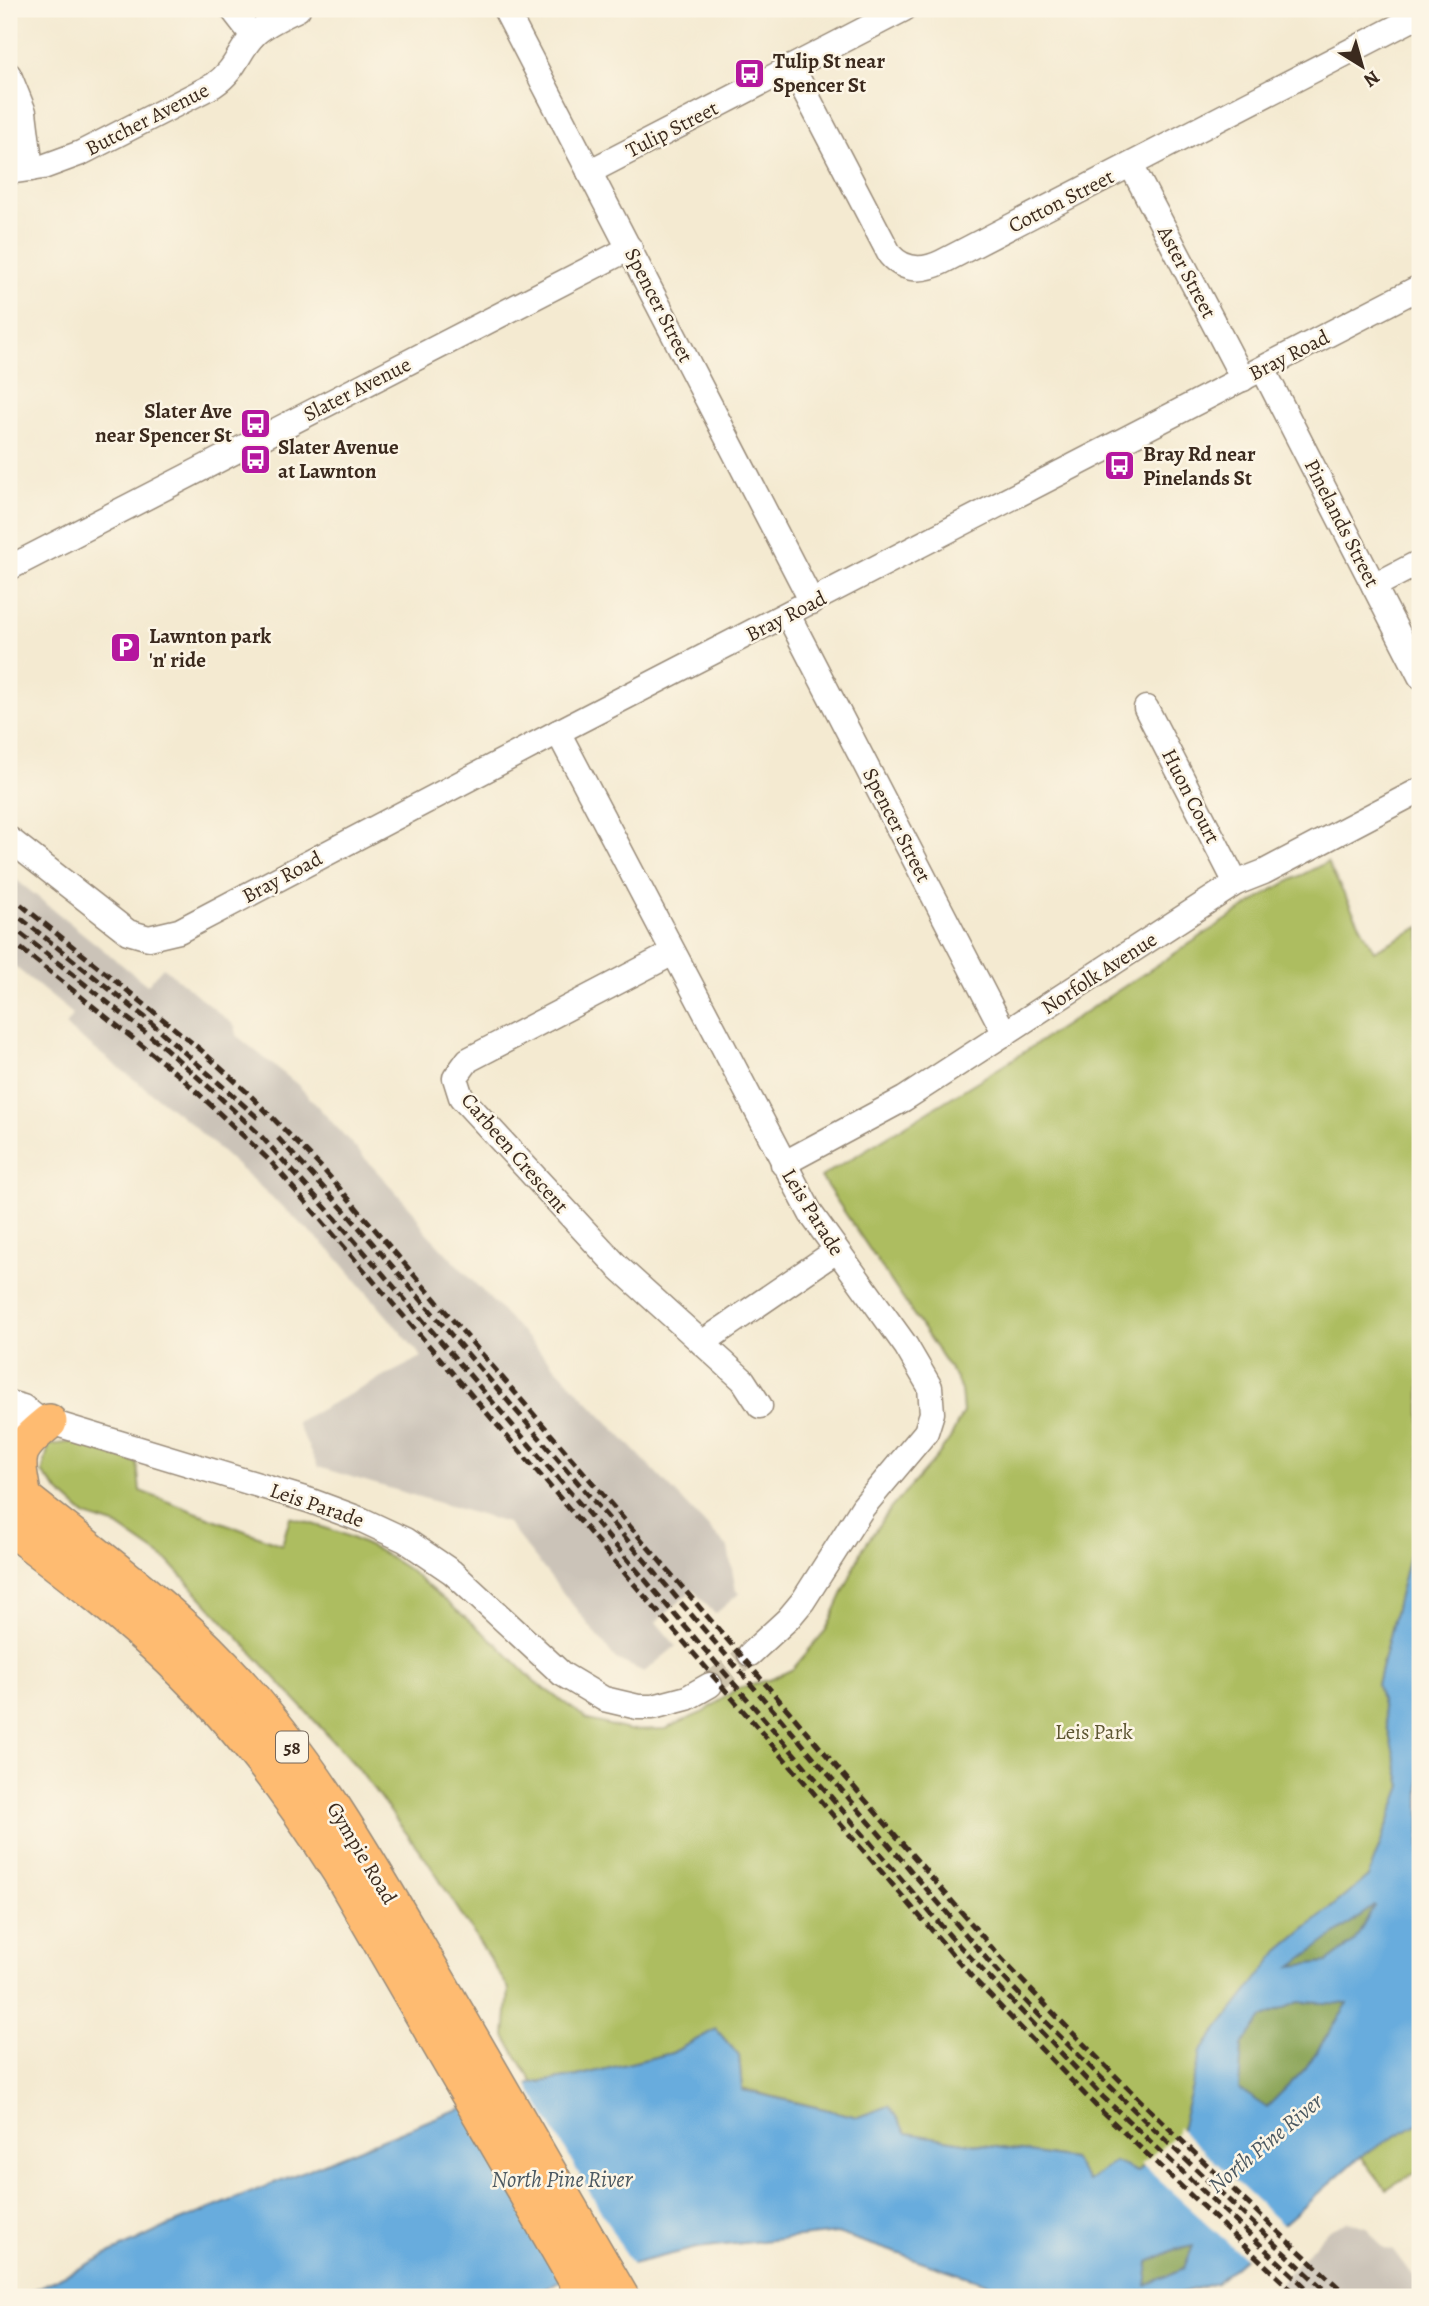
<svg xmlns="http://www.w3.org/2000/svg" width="1429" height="2306" font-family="Alegreya,serif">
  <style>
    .industrial { fill: #cbc3b8 }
    .green { fill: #adbd61; stroke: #747440; stroke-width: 2 }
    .forest { fill: #8aa457; stroke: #62673a; stroke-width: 2 }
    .water { fill: #68acdd; stroke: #526b7e; stroke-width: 2; fill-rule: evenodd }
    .pier { fill: #f4ead1 }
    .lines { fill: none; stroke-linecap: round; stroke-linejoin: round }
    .minor-tunnel { stroke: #cfc4ad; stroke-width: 24; stroke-dasharray: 24 12; stroke-linecap: butt }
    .minor-casing { stroke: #988a78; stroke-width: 27 }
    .highway-casing { stroke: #988a78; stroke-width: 38 }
    .minor { stroke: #fff; stroke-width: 24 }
    .highway { stroke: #febb71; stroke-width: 35 }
    .rail { stroke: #3b2a1e; stroke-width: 5; stroke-dasharray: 10 5; stroke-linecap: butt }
    .labels { text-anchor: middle; stroke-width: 5; stroke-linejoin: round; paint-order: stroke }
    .shield { fill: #fcf5e5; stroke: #75675a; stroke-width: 2 }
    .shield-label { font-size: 19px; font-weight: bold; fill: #3b2a1e }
    .poi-label { font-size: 21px; font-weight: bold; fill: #3b2a1e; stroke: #fcf5e5; text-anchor: start }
    .street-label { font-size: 21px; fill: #3b2a1e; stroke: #fcf5e5 }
    .park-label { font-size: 21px; fill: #5d5632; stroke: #fcf5e5 }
    .water-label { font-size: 23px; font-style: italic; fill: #4b5861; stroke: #fcf5e5 }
  </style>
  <rect width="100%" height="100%" fill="#fcf5e5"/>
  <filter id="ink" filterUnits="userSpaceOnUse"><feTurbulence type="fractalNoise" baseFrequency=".0143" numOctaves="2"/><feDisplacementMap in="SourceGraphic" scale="14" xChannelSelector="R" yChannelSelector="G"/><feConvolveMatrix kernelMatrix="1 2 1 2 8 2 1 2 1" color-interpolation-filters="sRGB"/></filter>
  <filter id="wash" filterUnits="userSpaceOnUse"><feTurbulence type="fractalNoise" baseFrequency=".00686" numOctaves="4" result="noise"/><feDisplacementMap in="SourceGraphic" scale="28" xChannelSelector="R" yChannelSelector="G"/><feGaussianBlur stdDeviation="1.57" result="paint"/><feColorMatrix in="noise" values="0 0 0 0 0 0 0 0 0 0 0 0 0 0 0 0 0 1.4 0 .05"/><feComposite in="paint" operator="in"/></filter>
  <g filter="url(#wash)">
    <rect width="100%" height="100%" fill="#f4ead1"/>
    <g class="industrial">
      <polygon points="9,874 147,985 163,967 235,1026 237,1036 298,1085 414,1212 425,1231 728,1548 736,1591 740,1593 715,1614 693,1590 656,1622 676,1646 644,1672 616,1659 507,1523 318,1467 296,1422 422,1357 333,1253 189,1122 65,1026 73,1014 9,962"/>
      <polygon points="1347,2221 1366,2227 1384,2249 1393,2250 1420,2286 1420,2297 1267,2297 1329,2229"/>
    </g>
    <g class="green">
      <polygon points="1327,862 1374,951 1420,927 1420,1527 1413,1540 1377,1684 1402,1786 1368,1877 1279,1951 1179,2137 1136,2172 1088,2181 1072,2159 906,2133 888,2107 858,2117 742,2089 739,2056 716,2029 672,2053 573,2077 533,2083 505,2036 509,1989 428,1862 356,1766 169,1562 117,1526 86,1516 59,1492 42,1473 49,1445 73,1442 137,1463 140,1491 282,1545 290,1517 341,1533 379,1551 406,1568 497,1644 535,1682 589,1720 628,1730 665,1729 704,1712 736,1689 772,1679 793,1669 826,1630 863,1548 890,1509 936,1458 951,1437 963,1412 961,1391 956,1378 821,1177 1004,1065 1272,890"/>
      <polygon points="1420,2122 1420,2169 1386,2189 1361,2156"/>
    </g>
    <g class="forest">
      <polygon points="1376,1904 1354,1942 1327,1962 1291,1966"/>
      <polygon points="1299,2002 1349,2003 1305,2069 1267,2107 1238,2089 1242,2045 1263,2017"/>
      <polygon points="1194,2246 1184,2268 1145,2286 1149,2262 1173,2250"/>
    </g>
    <path class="water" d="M 1420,1527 L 1420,2122 L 1361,2156 L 1216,2283 L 1166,2297 L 1036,2297 L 1019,2294 L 837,2233 L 697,2248 L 557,2282 L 534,2297 L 19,2297 L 168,2226 L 440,2116 L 533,2083 L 573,2077 L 672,2053 L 716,2029 L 739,2056 L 742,2090 L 858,2117 L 889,2106 L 907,2133 L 1072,2159 L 1088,2181 L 1115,2162 L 1137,2172 L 1179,2137 L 1201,2051 L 1279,1951 L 1368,1877 L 1402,1786 L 1377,1685 L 1413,1540 ZM 1375,1905 L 1354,1942 L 1327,1962 L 1292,1966 ZM 1299,2002 L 1348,2004 L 1305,2069 L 1267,2107 L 1239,2089 L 1242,2045 L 1263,2017 ZM 1193,2246 L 1184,2268 L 1146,2285 L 1149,2262 L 1173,2250 Z"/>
    <g class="pier">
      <polygon points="526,2082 633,2267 594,2277 489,2095"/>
      <polygon points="1178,2127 1285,2227 1247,2260 1141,2164 1176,2135"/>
    </g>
  </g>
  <g filter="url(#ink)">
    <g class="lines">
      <polyline class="minor-tunnel" points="710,1685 750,1654"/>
      <defs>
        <g id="minor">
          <polyline points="232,9 253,36"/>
          <polyline points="505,9 812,602"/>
          <path d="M 792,67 L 890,255 C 905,272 924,271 942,262 L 1420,15"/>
          <polyline points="9,75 24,112 31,169"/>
          <polyline points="1131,165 1243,379"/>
          <path d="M 9,172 L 43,167 L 81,153 L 214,85 C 237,69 238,51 255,34 C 267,23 284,16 298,9"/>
          <polyline points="589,172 904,9"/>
          <polyline points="1263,369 1420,676"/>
          <polyline points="9,568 630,248"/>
          <polyline points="1374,586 1420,562"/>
          <polyline points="788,615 1005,1034"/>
          <polyline points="1146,708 1236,883"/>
          <polyline points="558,732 811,1214 906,1346 930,1387 932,1413 926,1432 863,1507 803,1601 788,1619 750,1654"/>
          <polyline points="9,839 128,932 149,938 179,931 558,732 1420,287"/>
          <polyline points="673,953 468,1060 455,1078 461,1097 617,1266 743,1380 760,1406"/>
          <polyline points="783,1164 904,1099 1236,883 1264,872 1420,790"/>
          <polyline points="702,1343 836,1251"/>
          <polyline points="9,1403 23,1407 37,1418 311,1501 362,1520 405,1540 452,1572 562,1674 604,1699 638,1707 653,1707 687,1698 710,1685"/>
          <polyline points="9,1422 37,1418"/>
        </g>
        <g id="highway">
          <path d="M 9,1486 C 82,1545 159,1598 224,1667 C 311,1758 372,1868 435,1976 C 497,2083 559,2190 621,2297"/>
          <path d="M 24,1499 C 16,1455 13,1451 49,1422"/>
          <path d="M 9,1527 C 64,1569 120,1611 170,1659 C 236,1722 291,1794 340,1872 L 586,2297"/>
        </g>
      </defs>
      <use href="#minor" class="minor-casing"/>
      <use href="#highway" class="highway-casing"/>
      <use href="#minor" class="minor"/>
      <use href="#highway" class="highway"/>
      <g class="rail">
        <path d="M 9,895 L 201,1050 L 250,1095 L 323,1169 L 1000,1957 C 1111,2076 1229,2187 1349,2297"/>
        <polyline points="9,909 147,1019 258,1118"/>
        <polyline points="9,924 165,1048 212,1090 260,1135 335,1218 951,1937 1103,2097 1316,2297"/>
        <polyline points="9,939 181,1077 271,1162 972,1977 1097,2107 1299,2297"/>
        <path d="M 278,1138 L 344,1210 L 991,1964 C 1099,2081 1216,2188 1332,2297"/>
      </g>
    </g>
  </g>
  <defs>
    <symbol id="bus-square" viewBox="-11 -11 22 22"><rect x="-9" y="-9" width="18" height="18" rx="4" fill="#b5179e" stroke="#fcf5e5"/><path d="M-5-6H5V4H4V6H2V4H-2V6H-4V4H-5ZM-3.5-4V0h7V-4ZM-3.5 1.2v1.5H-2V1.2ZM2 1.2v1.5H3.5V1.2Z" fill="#fff"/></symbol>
    <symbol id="parking-square" viewBox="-11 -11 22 22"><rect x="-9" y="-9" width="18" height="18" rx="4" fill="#b5179e" stroke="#fcf5e5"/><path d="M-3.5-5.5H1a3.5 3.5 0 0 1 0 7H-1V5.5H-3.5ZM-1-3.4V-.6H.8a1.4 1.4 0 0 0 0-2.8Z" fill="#fff"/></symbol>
  </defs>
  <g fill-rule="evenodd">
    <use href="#bus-square" x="732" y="56" width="35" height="35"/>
    <use href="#bus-square" x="238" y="406" width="35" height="35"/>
    <use href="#bus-square" x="238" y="442" width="35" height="35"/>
    <use href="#bus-square" x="1102" y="448" width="35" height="35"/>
    <use href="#parking-square" x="108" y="630" width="35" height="35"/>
  </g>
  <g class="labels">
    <rect class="shield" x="276" y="1731.5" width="32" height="31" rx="5"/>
    <g class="shield-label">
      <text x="292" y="1754">58</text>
    </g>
    <g class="poi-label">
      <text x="773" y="68">Tulip St near<tspan x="773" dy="24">Spencer St</tspan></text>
      <text x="232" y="418" text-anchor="end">Slater Ave<tspan x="232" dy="24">near Spencer St</tspan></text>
      <text x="278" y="454">Slater Avenue<tspan x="278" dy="24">at Lawnton</tspan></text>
      <text x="1143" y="461">Bray Rd near<tspan x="1143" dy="24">Pinelands St</tspan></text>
      <text x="149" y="643">Lawnton park<tspan x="149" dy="24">'n' ride</tspan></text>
    </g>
    <g class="street-label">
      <text transform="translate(147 119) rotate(-27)" y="7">Butcher Avenue</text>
      <text transform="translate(672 129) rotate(-27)" y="7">Tulip Street</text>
      <text transform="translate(1061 201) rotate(-27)" y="7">Cotton Street</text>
      <text transform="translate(1187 272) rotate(62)" y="7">Aster Street</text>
      <text transform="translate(659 305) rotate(63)" y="7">Spencer Street</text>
      <text transform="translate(1289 355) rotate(-27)" y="7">Bray Road</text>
      <text transform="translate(357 389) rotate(-27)" y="7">Slater Avenue</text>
      <text transform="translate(1342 523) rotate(63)" y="7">Pinelands Street</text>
      <text transform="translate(786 616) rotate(-27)" y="7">Bray Road</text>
      <text transform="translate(1191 796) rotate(63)" y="7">Huon Court</text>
      <text transform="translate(897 825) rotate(63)" y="7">Spencer Street</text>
      <text transform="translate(282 877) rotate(-28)" y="7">Bray Road</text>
      <text transform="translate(1099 973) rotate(-33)" y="7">Norfolk Avenue</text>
      <text transform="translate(515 1153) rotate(49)" y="7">Carbeen Crescent</text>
      <text transform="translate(813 1212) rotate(58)" y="7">Leis Parade</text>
      <text transform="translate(317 1505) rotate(19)" y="7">Leis Parade</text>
      <text transform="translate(362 1853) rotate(59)" y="7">Gympie Road</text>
    </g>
    <g class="park-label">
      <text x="1094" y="1739">Leis Park</text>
    </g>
    <g class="water-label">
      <text transform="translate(1265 2143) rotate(-40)" y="8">North Pine River</text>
      <text x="562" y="2187">North Pine River</text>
    </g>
  </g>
  <rect width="1429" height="2306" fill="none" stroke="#fcf5e5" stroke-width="35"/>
  <g transform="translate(1362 66) rotate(143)" stroke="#fcf5e5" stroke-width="5" paint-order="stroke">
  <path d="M0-5L12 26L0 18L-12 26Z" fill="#3b2a1e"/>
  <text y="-10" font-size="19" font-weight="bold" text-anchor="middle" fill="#3b2a1e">N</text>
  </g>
</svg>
